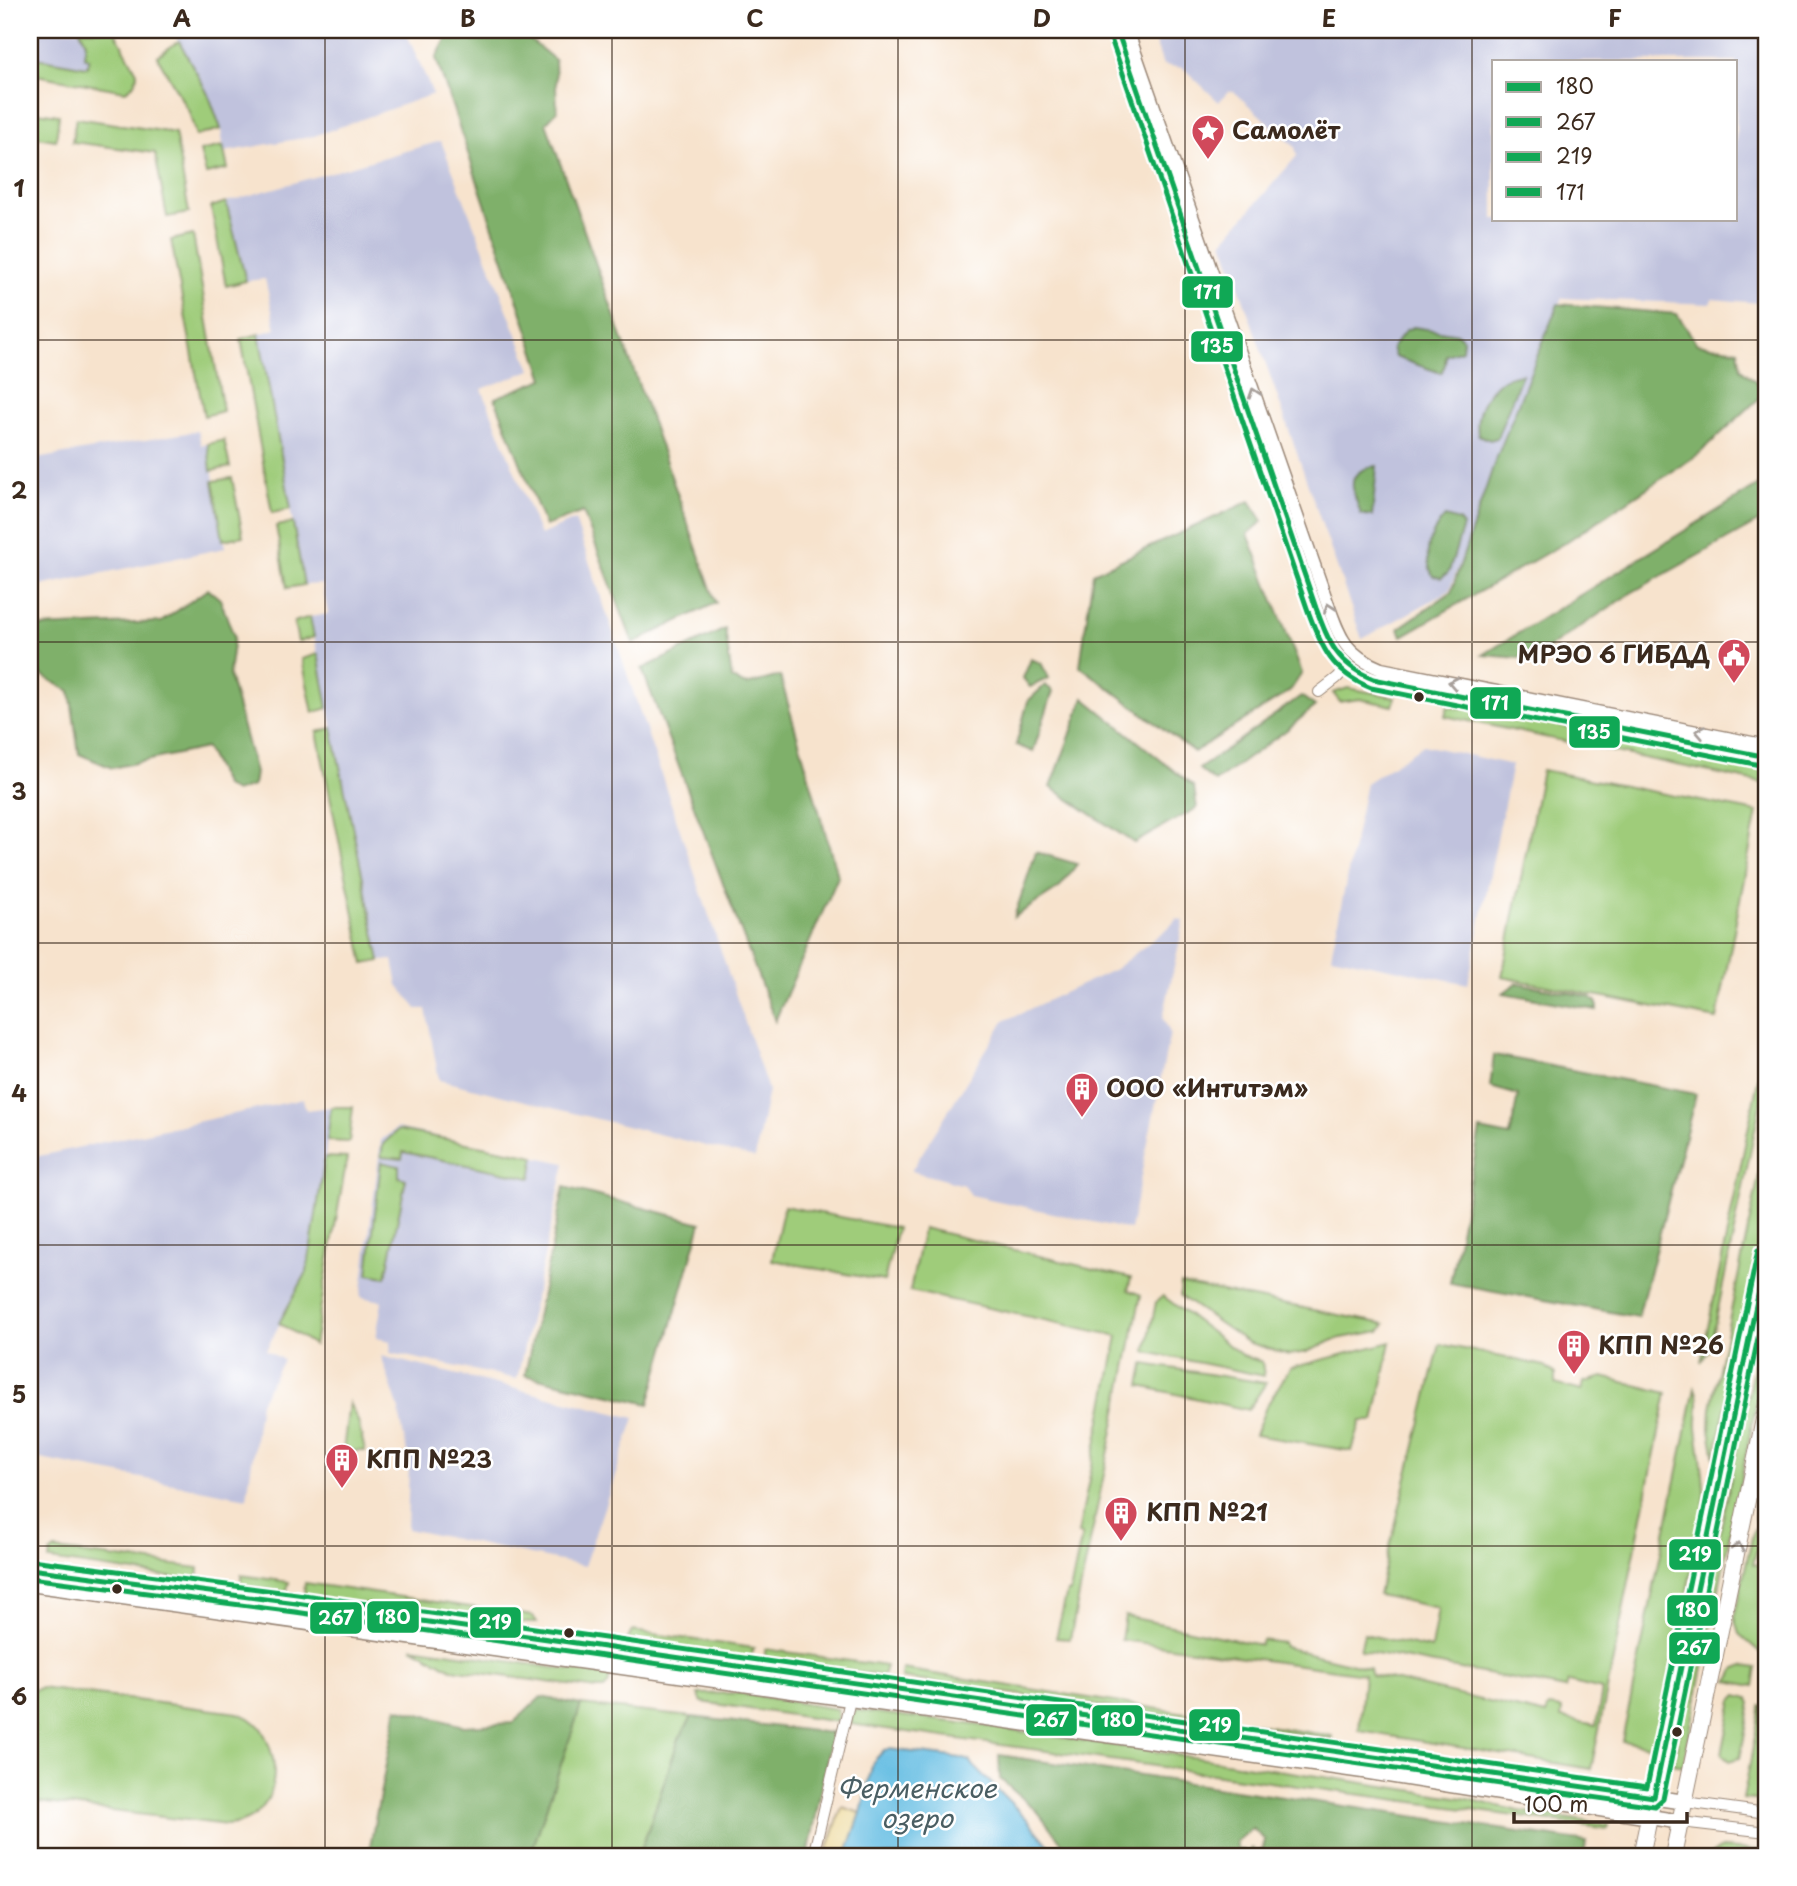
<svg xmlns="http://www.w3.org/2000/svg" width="1797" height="1886" font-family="'Playpen Sans',sans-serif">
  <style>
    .industrial { fill: #c0c2dd; fill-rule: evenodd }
    .green { fill: #9fcc7a; stroke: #6d7b4c; stroke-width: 2 }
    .forest { fill: #7fb06a; stroke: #5d6d44; stroke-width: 2 }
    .sand { fill: #eeda9e; stroke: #94825e; stroke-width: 2 }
    .water { fill: #66bee3; stroke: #507480; stroke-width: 2 }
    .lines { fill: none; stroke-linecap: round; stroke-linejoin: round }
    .minor-casing { stroke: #998676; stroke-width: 12 }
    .tertiary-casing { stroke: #998676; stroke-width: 15 }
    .secondary-casing { stroke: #998676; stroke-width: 17 }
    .primary-casing { stroke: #998676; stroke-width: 18 }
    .minor { stroke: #fff; stroke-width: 10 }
    .tertiary { stroke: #fff; stroke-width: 12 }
    .secondary { stroke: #fff; stroke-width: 14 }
    .primary { stroke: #fff; stroke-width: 16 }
    .bus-1-casing { stroke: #fff; stroke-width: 10 }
    .bus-2-casing { stroke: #fff; stroke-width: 10 }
    .bus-3-casing { stroke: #fff; stroke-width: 10 }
    .bus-4-casing { stroke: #fff; stroke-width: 10 }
    .bus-5-casing { stroke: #fff; stroke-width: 10 }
    .bus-1 { stroke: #10a855; stroke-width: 5 }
    .bus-2 { stroke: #10a855; stroke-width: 5 }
    .bus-3 { stroke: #10a855; stroke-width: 5 }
    .bus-4 { stroke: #10a855; stroke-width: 5 }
    .bus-5 { stroke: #10a855; stroke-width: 5 }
    .oneway { stroke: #a79f9a }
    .grid { fill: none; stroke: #3b2a1e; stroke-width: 2; stroke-opacity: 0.55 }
    .bus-dot { fill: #3b2a1e; stroke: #fff; stroke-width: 2.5 }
    .labels { text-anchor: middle; stroke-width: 5; stroke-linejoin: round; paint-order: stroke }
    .poi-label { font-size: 24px; font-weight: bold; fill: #3b2a1e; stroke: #fff; text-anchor: start }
    .water-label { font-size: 26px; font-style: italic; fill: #4a5e63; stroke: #fff }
    .line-badge { stroke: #fff; stroke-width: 2.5 }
    .badge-label { font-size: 19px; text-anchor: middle; font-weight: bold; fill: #fff }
    .neatline { fill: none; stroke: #3b2a1e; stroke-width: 2.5 }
    .grid-label { font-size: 23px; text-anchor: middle; font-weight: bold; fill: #3b2a1e }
  </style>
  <rect width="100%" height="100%" fill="#fff"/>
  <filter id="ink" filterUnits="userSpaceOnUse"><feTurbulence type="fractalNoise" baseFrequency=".0143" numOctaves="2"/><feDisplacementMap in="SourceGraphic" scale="14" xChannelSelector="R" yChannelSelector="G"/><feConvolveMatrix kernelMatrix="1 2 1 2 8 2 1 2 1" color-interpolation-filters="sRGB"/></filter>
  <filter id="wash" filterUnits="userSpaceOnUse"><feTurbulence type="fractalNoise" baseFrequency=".00686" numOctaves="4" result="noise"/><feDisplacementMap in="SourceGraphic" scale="28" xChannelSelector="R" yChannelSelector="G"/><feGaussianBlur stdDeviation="1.57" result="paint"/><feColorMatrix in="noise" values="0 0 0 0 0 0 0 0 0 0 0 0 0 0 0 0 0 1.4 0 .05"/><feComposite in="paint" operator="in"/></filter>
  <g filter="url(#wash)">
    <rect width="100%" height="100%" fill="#f7e3cd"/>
    <g class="industrial">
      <polygon points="30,30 83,30 106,76 30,63"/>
      <polygon points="172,30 405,30 433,94 314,136 224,152 221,129 209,96"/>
      <path d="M 1151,30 L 1767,30 L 1767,242 L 1760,303 L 1712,299 L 1711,304 L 1562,298 L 1449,591 L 1362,639 L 1223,241 L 1297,156 L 1295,147 L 1234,92 L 1228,91 L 1219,102 L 1183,68 L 1163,65 ZM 1494,61 L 1736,61 L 1736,219 L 1494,219 Z"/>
      <polygon points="441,141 531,370 482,389 540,535 575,520 768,1090 755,1158 439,1080 426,1009 417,1009 398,985 393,960 380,961 310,617 328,614 322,584 304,585 259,334 276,329 265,279 246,281 226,202"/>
      <polygon points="198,431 201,445 208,444 225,548 30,588 30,460"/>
      <polygon points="1423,745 1512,765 1468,984 1331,956 1366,783"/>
      <polygon points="1177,919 1184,921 1163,1018 1170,1033 1130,1230 971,1195 964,1185 911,1171 1004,1021 1115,969 1167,929"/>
      <polygon points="303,1099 306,1110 331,1107 325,1157 307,1272 266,1350 283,1360 260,1402 247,1498 30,1457 30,1158"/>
      <polygon points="397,1128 565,1163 517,1379 390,1353 391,1341 376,1338 382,1301 361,1297 381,1140"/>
      <polygon points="381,1356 635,1418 584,1566 407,1529 409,1463 398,1406"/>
    </g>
    <g class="green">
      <path d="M 80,30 L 114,30 L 137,72 C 137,81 134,87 125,91 L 30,74 L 30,57 L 87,67 L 89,58 L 84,56 L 86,43 Z"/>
      <polygon points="179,41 209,96 221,129 196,136 189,112 157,56"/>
      <polygon points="30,111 59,115 56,140 30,136"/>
      <polygon points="76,118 175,133 189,213 167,217 155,153 72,142"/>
      <polygon points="223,146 228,169 206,174 200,151"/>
      <polygon points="226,202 246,281 226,286 211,207"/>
      <polygon points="193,235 223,411 204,416 171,240"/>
      <polygon points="259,334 291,509 272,513 241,339"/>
      <polygon points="224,440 230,467 211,471 208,444"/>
      <polygon points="232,478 243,536 223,540 213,481"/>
      <polygon points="293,523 304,585 287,588 276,526"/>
      <polygon points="310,617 314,637 298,642 294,622"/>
      <polygon points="318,654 328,708 313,713 302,659"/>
      <polygon points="1348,688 1395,697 1393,706 1360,699 1340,702 1333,693"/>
      <polygon points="1447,707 1480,709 1767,768 1767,784 1445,716"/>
      <polygon points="332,728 380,961 364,964 317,732"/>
      <polygon points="1542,770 1757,812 1717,1019 1502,977"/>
      <polygon points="1767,1036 1767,1071 1710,1348 1701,1362"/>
      <polygon points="331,1107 353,1107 349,1142 327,1141"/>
      <polygon points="398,1130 535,1156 531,1178 403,1152 402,1159 381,1157 383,1144"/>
      <polygon points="1767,1137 1767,1202 1715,1458 1710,1429 1711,1408"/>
      <polygon points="325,1157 347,1158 314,1345 279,1323 307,1272"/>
      <polygon points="381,1162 399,1166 399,1177 406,1179 386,1277 368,1274"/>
      <polygon points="784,1206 897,1228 884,1281 772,1260"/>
      <polygon points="923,1228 1131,1278 1128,1290 1141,1295 1070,1639 1056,1638 1067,1592 1070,1592 1082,1535 1078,1534 1118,1336 910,1291"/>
      <polygon points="1181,1284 1385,1324 1380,1331 1336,1339 1307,1352 1289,1355 1247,1342 1180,1296"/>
      <polygon points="1163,1296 1243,1356 1262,1362 1264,1376 1146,1352 1156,1302"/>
      <polygon points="1767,1300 1767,1350 1683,1766 1673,1764"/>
      <polygon points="1391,1342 1374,1421 1361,1421 1352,1451 1255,1435 1266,1407 1290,1368"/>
      <polygon points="1440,1344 1545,1366 1555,1374 1555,1384 1582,1391 1584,1382 1603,1377 1667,1393 1591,1769 1359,1731 1364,1674 1121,1640 1125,1616 1260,1645 1262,1640 1283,1643 1284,1647 1370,1668 1371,1675 1546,1715 1549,1707 1562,1709 1561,1718 1596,1725 1602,1690 1568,1682 1566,1689 1360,1650 1364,1634 1431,1649 1438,1608 1378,1595"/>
      <polygon points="1144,1364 1266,1383 1248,1410 1140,1386"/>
      <path d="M 1695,1388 C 1701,1402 1696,1413 1697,1427 C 1700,1455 1706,1482 1704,1510 L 1655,1747 L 1622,1741 Z"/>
      <polygon points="349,1403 358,1421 365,1451 343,1451"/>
      <polygon points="1767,1460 1767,1521 1755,1519"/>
      <polygon points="1754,1529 1758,1531 1760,1536 1753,1564 1767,1567 1767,1623 1761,1653 1739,1634 1734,1618"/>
      <polygon points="55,1550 199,1568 198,1581 49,1560 50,1554"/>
      <polygon points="241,1575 289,1582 286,1593 241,1586"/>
      <polygon points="305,1583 533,1616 537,1623 492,1623 304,1595"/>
      <polygon points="632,1631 754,1648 750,1659 627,1641"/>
      <polygon points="412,1647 610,1676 608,1685 604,1689 597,1689 452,1669"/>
      <polygon points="765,1649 886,1666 883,1676 765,1660"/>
      <polygon points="1744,1666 1757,1668 1754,1686 1728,1681 1736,1669"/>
      <polygon points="902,1669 1332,1736 1332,1739 901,1678"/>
      <path d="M 40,1688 L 238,1713 C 244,1716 252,1719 257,1724 C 264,1730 267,1740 270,1748 C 282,1783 267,1822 227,1825 L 30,1801 L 30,1691 Z"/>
      <polygon points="738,1693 837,1709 838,1722 702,1702 698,1694"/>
      <polygon points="1738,1695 1748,1698 1751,1703 1740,1758 1730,1761 1722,1754 1733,1700"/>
      <polygon points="581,1705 692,1717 679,1739 639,1856 530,1856"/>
      <polygon points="1761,1706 1763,1706 1761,1723 1767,1737 1765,1746 1767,1748 1767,1756 1764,1760 1767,1763 1767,1801 1743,1799"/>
      <polygon points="854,1710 986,1726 1463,1798 1519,1811 1609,1825 1608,1829 850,1724"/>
      <polygon points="1721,1848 1767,1851 1767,1856 1710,1856"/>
    </g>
    <g class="forest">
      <polygon points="451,30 518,30 555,60 557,111 546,123 716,603 633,643 583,512 545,526 495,398 544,379 436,58"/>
      <polygon points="1558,304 1677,314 1697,344 1738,350 1741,369 1767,391 1700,453 1566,542 1402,636 1399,628 1451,592 1493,467"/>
      <polygon points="1413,327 1458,334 1463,339 1462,350 1446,355 1445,365 1441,373 1395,357 1392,348 1406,330"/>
      <path d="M 1522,374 L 1497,438 L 1490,440 L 1478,435 C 1474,407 1493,376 1522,374 Z"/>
      <path d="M 1377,466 L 1372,516 L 1361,514 C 1353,491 1342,471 1377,466 Z"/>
      <polygon points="1767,480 1767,517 1631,593 1532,659 1483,655"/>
      <polygon points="1250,501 1263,521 1248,534 1302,673 1290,691 1194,752 1080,666 1093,573"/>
      <path d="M 1445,517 L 1459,521 L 1463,526 L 1449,572 L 1441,578 L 1433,576 C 1422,555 1429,534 1445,517 Z"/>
      <path d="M 208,589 L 220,599 L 234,636 L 229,675 L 255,772 L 253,786 L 235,792 L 225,786 L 206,748 L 112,768 L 79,754 L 70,691 C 35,671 30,675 30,632 L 37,627 L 161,622 Z"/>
      <polygon points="725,629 732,679 746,685 780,676 838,877 775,1021 642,669"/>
      <polygon points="1031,659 1041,663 1049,678 1030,687 1023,678"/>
      <polygon points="1045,685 1053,691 1033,752 1016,745 1028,701"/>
      <polygon points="1301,696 1315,706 1288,729 1215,782 1199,769"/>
      <polygon points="1084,698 1194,787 1197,808 1134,843 1051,787"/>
      <polygon points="1036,852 1077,864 1059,888 1014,917"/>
      <polygon points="1517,983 1591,997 1597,1003 1597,1010 1503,993"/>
      <polygon points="1494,1055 1696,1094 1638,1317 1450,1283 1480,1130 1510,1136 1518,1095 1490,1087"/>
      <polygon points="564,1187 701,1223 649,1404 525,1375"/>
      <polygon points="541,1697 581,1705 530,1856 368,1856 397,1708 463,1726 513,1723"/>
      <polygon points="692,1717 832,1733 808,1856 639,1856 679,1739"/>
      <polygon points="999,1755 1587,1842 1585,1856 1244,1856 1252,1848 1256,1852 1263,1849 1265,1840 1252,1828 1236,1842 1237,1850 1244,1850 1242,1856 1072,1856 1038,1812 1000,1779"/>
    </g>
    <polygon class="sand" points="842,1807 861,1813 846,1856 825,1856"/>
    <polygon class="water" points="889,1749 961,1758 969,1761 1026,1818 1058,1856 846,1856 861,1813 873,1762 884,1750"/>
  </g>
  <g filter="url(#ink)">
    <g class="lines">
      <defs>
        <g id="minor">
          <polyline points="1319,692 1337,678 1347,667"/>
          <polyline points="1685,1802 1767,1813"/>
          <polyline points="1681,1822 1767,1832"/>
          <polyline points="813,1856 850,1700"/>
        </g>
        <g id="tertiary">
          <path d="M 1117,30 L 1316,608 C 1329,643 1335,666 1373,679 L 1767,757"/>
          <path d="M 1127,30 L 1328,605 C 1340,639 1346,655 1381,669 L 1767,746"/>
        </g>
        <g id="secondary">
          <polyline points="30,1569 296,1603 1685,1802"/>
          <polyline points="30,1584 1363,1771 1681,1822"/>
        </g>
        <g id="primary">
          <polyline points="1641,1856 1767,1252"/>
          <polyline points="1673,1856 1767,1405"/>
        </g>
      </defs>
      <use href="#minor" class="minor-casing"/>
      <use href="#tertiary" class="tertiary-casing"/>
      <use href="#secondary" class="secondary-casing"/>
      <use href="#primary" class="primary-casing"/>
      <use href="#minor" class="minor"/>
      <use href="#tertiary" class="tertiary"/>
      <use href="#secondary" class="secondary"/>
      <use href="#primary" class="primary"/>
      <defs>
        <polyline id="bus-1" points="30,1569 296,1603 1654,1797 1767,1252"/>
        <polyline id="bus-2" points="30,1578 295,1612 1655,1806 1663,1799 1767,1294"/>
        <polyline id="bus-3" points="31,1560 297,1594 1647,1787 1758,1250"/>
        <path id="bus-4" d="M 1117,30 L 1316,608 C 1329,643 1337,664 1373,679 L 1767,757"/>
        <path id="bus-5" d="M 1109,33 L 1308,611 C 1322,649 1332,672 1371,688 L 1765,766"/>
      </defs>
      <use href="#bus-1" class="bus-1-casing"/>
      <use href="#bus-2" class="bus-2-casing"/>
      <use href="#bus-3" class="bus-3-casing"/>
      <use href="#bus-4" class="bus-4-casing"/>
      <use href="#bus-5" class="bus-5-casing"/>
      <use href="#bus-1" class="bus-1"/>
      <use href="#bus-2" class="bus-2"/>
      <use href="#bus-3" class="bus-3"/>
      <use href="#bus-4" class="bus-4"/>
      <use href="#bus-5" class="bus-5"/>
    </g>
    <defs><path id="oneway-chevron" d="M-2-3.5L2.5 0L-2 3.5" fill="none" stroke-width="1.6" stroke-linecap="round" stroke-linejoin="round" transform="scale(1.75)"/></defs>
    <g class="oneway">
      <use href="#oneway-chevron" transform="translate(1254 393) rotate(-109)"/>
      <use href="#oneway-chevron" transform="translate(1329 608) rotate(-110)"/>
      <use href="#oneway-chevron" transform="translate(1453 683) rotate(-169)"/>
      <use href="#oneway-chevron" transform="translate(1700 732) rotate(-169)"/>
      <use href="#oneway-chevron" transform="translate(1738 1547) rotate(-77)"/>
    </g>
  </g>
  <path class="grid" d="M 325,30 L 325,1856M 612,30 L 612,1856M 898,30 L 898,1856M 1185,30 L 1185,1856M 1472,30 L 1472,1856M 30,340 L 1767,340M 30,642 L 1767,642M 30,943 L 1767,943M 30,1245 L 1767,1245M 30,1546 L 1767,1546"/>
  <defs>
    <symbol id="sight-pin" viewBox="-11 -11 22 30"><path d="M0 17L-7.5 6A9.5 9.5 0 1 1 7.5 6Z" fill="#d1495b" stroke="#fff"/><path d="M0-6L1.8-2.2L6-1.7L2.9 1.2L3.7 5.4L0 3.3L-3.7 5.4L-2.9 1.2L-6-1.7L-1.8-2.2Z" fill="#fff"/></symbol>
    <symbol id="civic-pin" viewBox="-11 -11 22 30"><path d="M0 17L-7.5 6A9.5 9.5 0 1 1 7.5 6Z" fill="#d1495b" stroke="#fff"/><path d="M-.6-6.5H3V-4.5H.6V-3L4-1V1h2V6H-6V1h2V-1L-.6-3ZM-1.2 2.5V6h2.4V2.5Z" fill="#fff"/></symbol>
    <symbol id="building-pin" viewBox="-11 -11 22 30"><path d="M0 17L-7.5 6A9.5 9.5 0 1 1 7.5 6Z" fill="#d1495b" stroke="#fff"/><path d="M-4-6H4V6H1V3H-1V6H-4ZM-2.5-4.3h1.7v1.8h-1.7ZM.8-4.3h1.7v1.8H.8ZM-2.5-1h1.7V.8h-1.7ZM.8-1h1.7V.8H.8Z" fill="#fff"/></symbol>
  </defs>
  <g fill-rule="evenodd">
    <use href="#sight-pin" x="1189" y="112" width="38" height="52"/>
    <use href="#civic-pin" x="1715" y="636" width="38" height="52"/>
    <use href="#building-pin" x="1063" y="1070" width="38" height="52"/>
    <use href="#building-pin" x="1555" y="1327" width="38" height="52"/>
    <use href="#building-pin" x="323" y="1441" width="38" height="52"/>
    <use href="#building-pin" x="1102" y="1494" width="38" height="52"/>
  </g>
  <g class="bus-dot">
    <circle cx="1419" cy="697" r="6"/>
    <circle cx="117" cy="1589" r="6"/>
    <circle cx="569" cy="1633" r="6"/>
    <circle cx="1677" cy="1732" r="6"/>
  </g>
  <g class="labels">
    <g class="poi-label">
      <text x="1232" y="139">Самолёт</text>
      <text x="1710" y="663" text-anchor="end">МРЭО 6 ГИБДД</text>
      <text x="1106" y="1097">ООО «Интитэм»</text>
      <text x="1598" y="1354">КПП №26</text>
      <text x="366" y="1468">КПП №23</text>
      <text x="1146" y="1521">КПП №21</text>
    </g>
    <g class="water-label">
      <text x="917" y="1798">Ферменское<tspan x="917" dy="30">озеро</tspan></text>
    </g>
  </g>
  <g class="line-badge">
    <rect x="1181" y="275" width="53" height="34" rx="7" fill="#10a855"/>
    <rect x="1190" y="330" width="54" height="33" rx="7" fill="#10a855"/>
    <rect x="1469" y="686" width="53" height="34" rx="7" fill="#10a855"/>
    <rect x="1568" y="715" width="53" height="34" rx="7" fill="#10a855"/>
    <rect x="1668" y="1538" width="54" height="33" rx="7" fill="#10a855"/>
    <rect x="1666" y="1594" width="53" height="33" rx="7" fill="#10a855"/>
    <rect x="366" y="1600" width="54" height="34" rx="7" fill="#10a855"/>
    <rect x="309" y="1601" width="54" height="34" rx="7" fill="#10a855"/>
    <rect x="469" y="1606" width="53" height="33" rx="7" fill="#10a855"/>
    <rect x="1668" y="1631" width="53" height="34" rx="7" fill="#10a855"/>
    <rect x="1025" y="1703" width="53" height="34" rx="7" fill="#10a855"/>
    <rect x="1091" y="1704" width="53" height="33" rx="7" fill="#10a855"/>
    <rect x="1188" y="1708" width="53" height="34" rx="7" fill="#10a855"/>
  </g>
  <g class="badge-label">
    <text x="1207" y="299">171</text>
    <text x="1217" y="353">135</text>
    <text x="1495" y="710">171</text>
    <text x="1594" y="739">135</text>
    <text x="1695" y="1561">219</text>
    <text x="1693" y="1617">180</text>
    <text x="393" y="1624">180</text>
    <text x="336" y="1625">267</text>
    <text x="495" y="1629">219</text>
    <text x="1694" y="1655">267</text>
    <text x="1051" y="1727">267</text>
    <text x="1118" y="1727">180</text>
    <text x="1215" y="1732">219</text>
  </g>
  <rect width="1797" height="1886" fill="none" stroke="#fff" stroke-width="77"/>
  <rect x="1492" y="60" width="245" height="161" fill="#ffffff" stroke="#b1aaa5" stroke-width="2"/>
  <rect x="1506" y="82" width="35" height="10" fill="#10a855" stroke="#b1aaa5" stroke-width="2"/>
  <text x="1556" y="94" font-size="21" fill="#3b2a1e">180</text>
  <rect x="1506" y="117" width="35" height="10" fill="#10a855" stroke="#b1aaa5" stroke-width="2"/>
  <text x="1556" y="130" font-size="21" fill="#3b2a1e">267</text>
  <rect x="1506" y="152" width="35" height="10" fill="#10a855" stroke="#b1aaa5" stroke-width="2"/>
  <text x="1556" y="164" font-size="21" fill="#3b2a1e">219</text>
  <rect x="1506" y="187" width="35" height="10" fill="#10a855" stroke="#b1aaa5" stroke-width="2"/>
  <text x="1556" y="200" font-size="21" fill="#3b2a1e">171</text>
  <path d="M1514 1812v10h173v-10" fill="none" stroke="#3b2a1e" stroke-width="3.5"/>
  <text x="1524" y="1812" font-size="21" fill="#3b2a1e" stroke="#ffffff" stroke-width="5" paint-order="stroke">100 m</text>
  <rect x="38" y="38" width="1720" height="1810" class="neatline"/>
  <g class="grid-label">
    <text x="182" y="27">A</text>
    <text x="468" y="27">B</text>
    <text x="755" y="27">C</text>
    <text x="1042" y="27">D</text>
    <text x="1329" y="27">E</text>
    <text x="1615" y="27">F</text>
    <text x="19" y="197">1</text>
    <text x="19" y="499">2</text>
    <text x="19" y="800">3</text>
    <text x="19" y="1102">4</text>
    <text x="19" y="1403">5</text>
    <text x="19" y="1705">6</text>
  </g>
</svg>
